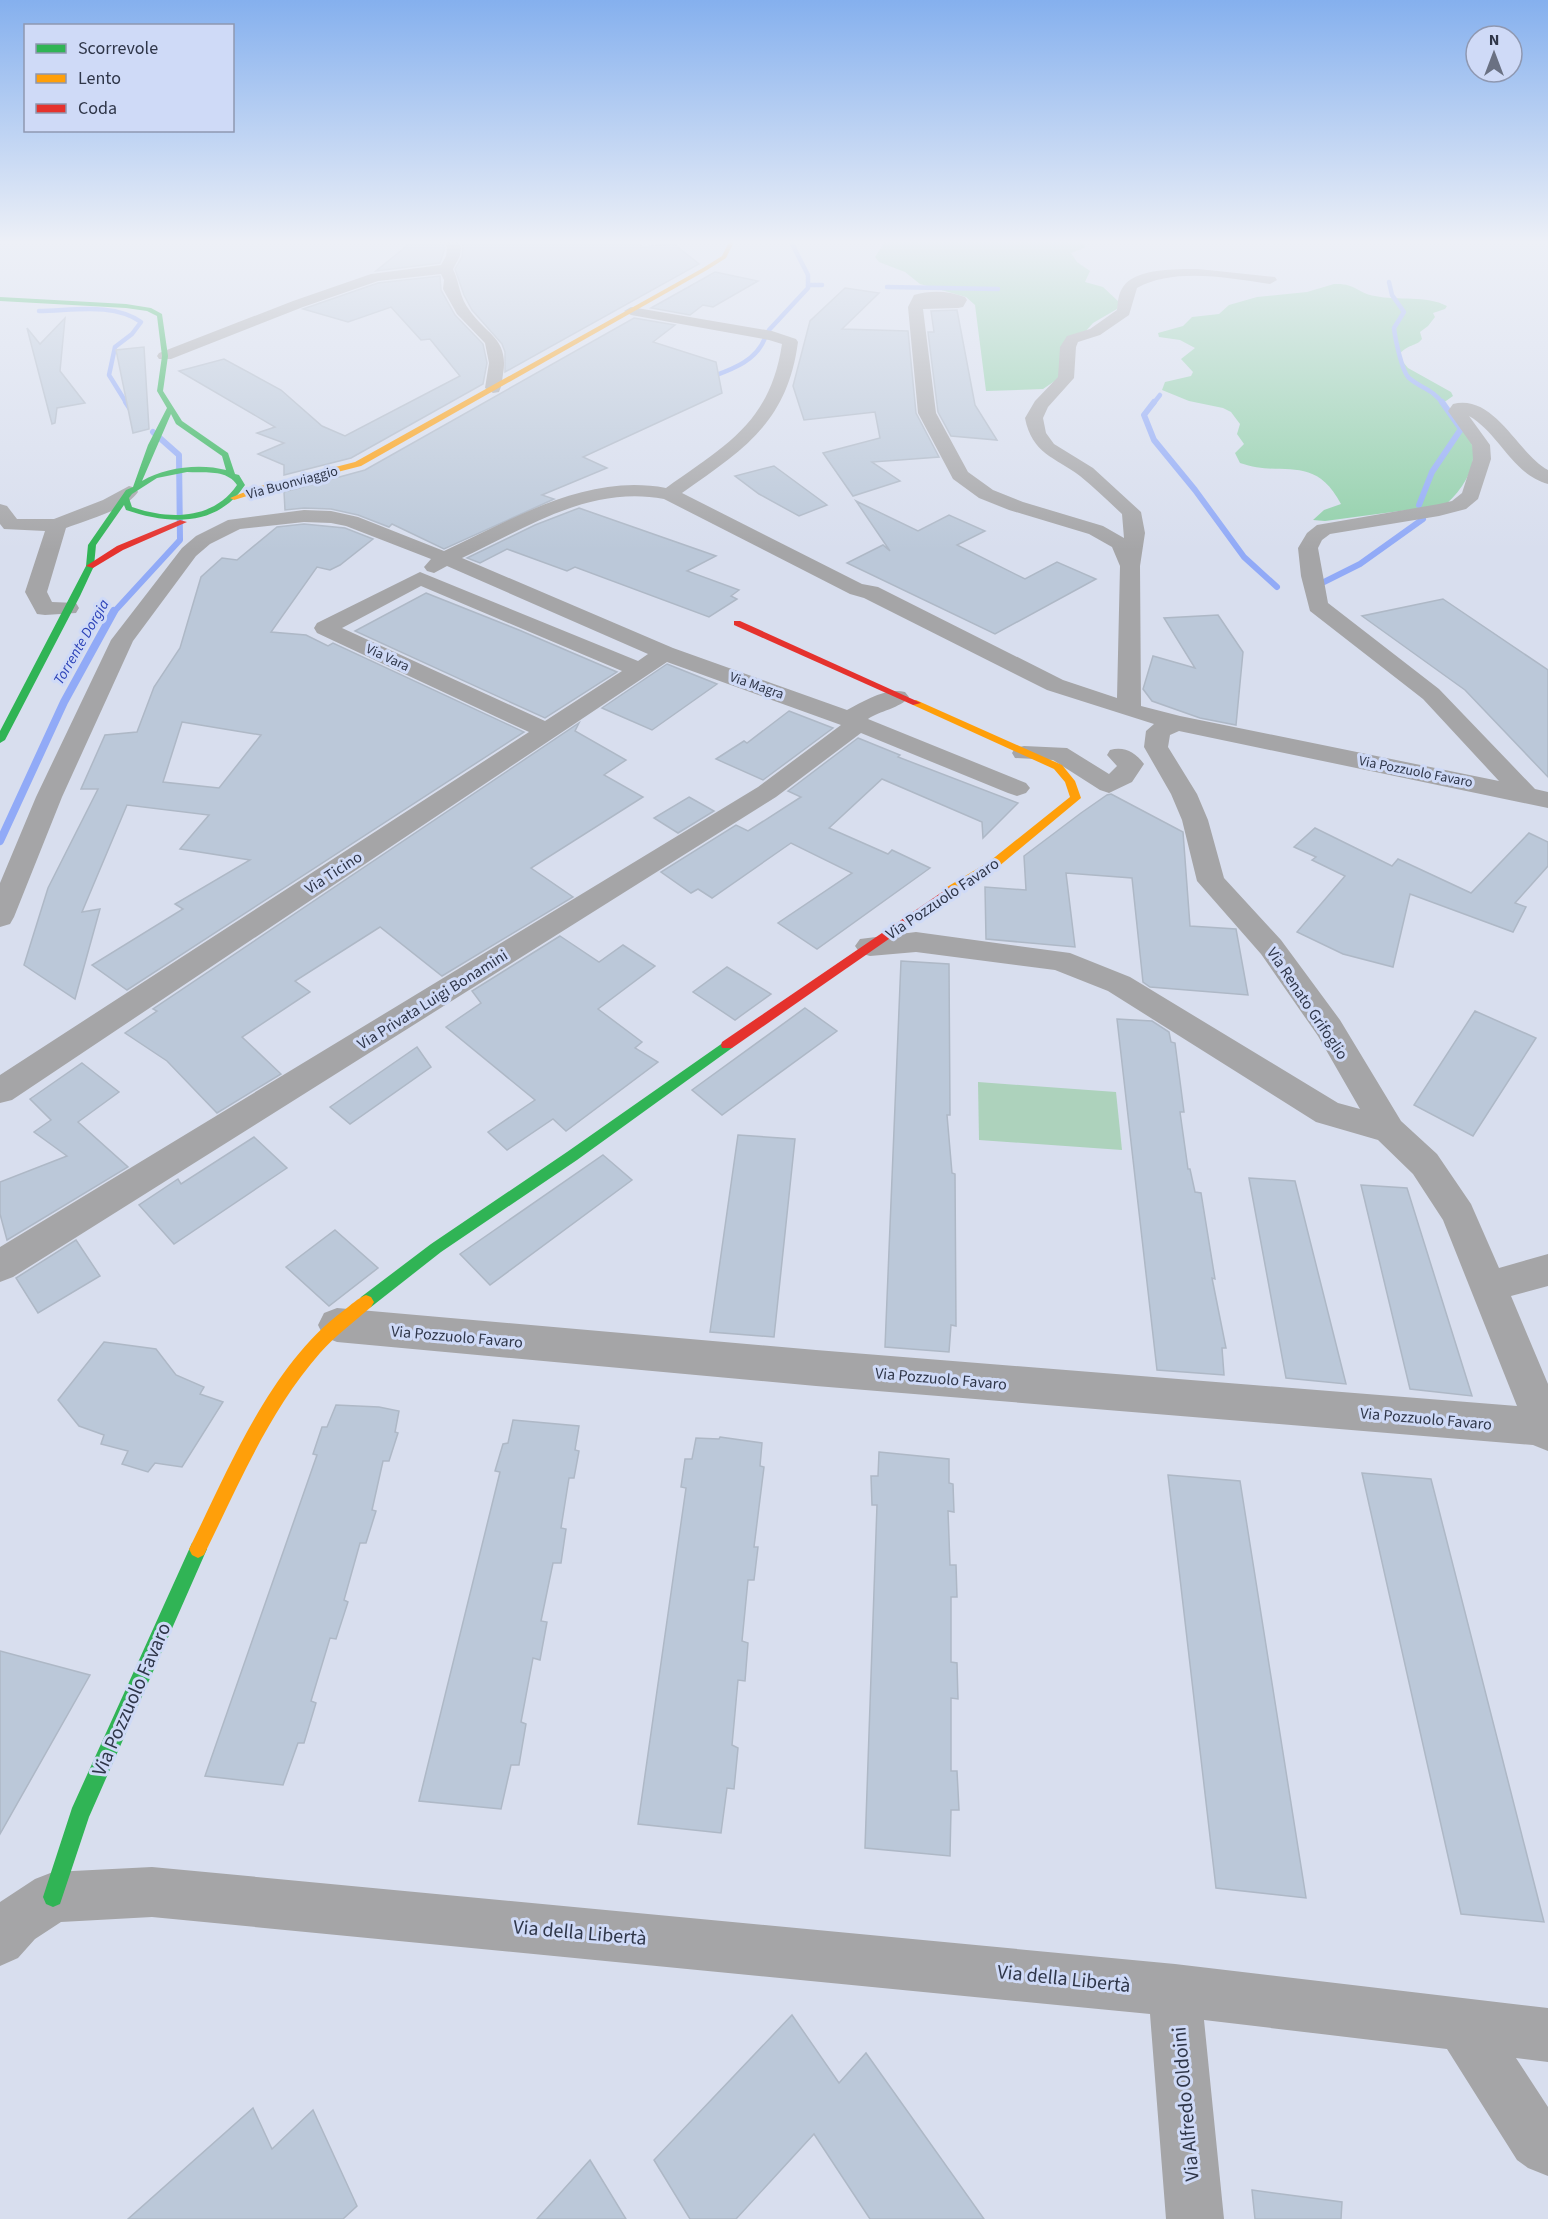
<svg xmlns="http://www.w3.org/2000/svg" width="1548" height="2219" font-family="'Source Sans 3',sans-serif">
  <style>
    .green { fill: #add2bc }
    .forest { fill: #91d0a9 }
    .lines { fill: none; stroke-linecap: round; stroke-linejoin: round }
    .stream-far2 { stroke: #91aaf7; stroke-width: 4.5 }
    .stream-far1 { stroke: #91aaf7; stroke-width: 6 }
    .stream { stroke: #91aaf7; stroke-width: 8 }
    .building { fill: #bbc8d9; stroke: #aeb8c6; stroke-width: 1.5; fill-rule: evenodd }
    .street { fill: #a5a5a7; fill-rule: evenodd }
    .fast { fill: #30b455; fill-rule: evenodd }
    .slow { fill: #ff9f0a; fill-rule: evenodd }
    .jam { fill: #e5322d; fill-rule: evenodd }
    .labels { text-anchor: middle; stroke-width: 6; stroke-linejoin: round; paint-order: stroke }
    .far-street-label { font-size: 14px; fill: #2f3649; stroke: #cfdaf7 }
    .far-water-label { font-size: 15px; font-style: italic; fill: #2c42b8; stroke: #cfdaf7 }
    .street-label { font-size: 16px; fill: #2f3649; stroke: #cfdaf7 }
    .near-street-label { font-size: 20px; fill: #2f3649; stroke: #cfdaf7 }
  </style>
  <rect width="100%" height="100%" fill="#d8deee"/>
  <polygon class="green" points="978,1082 1116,1092 1122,1150 979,1140"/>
  <g class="forest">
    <polygon points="886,240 1079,240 1086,247 1071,253 1077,262 1090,271 1085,282 1103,287 1119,302 1117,309 1093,323 1074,344 1074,368 1043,389 986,391 975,305 966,297 920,284 905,272 879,262 875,257"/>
    <path d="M 1334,284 C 1356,283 1357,293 1375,296 C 1398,301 1426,295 1447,306 L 1445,309 L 1433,313 L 1435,317 L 1428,326 L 1420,332 L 1422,339 C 1416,347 1408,343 1398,356 L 1408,368 L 1451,392 L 1453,396 L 1443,403 C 1452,415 1465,429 1471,442 C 1480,464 1461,492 1445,505 L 1325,521 L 1313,520 L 1324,510 L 1341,504 C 1314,453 1283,478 1240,463 L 1235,453 L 1244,444 L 1237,434 L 1240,424 L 1231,412 L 1223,408 L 1189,401 L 1162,390 L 1165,382 L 1191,376 L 1193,372 L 1181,359 L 1195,348 L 1180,340 L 1159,337 L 1158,333 L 1183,326 L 1192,317 L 1219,314 L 1229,305 L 1257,297 L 1307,292 Z"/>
  </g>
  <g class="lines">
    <g class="stream-far2">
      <path d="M 1389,282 L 1392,295 L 1404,312 L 1394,328 C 1395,338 1402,372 1409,378 C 1422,389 1433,389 1443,404"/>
      <polyline points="808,285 822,285"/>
      <polyline points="887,287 998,289"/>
      <path d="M 39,311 C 71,311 113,302 141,322 L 132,334 L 115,347 L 109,375 L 127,404"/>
      <polyline points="769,330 808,288 808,275 790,240"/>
      <path d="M 706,379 C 729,370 755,363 765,338"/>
      <polyline points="1153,404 1160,395"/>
    </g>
    <g class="stream-far1">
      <polyline points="126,402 135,416"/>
      <polyline points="1154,402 1144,415 1154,440 1195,490 1244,557 1277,587"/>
      <polyline points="1419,505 1432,472 1461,429 1442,402"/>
      <polyline points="1324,582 1360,564 1423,519"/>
      <polyline points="113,613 180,540 179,455 153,432"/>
    </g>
    <polyline class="stream" points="0,841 64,702 114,611"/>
  </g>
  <g class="building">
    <polygon points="414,240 439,240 445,248 440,263 376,271"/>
    <polygon points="458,240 640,240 641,247 674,244 699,264 505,372 505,352 502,344 472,310 464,295 455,269 462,257 463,246"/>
    <polygon points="715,272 758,281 713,307 703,305 690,315 651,308"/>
    <polygon points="440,276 441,290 455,315 483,344 487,363 483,384 351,458 284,475 284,465 258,454 284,443 257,433 275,427 179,371 224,359 281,390 322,426 345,436 460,376 430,339 421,340 391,307 348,322 303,309 378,283"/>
    <polygon points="845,288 879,293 842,329 908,331 916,413 939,457 872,462 900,481 853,496 823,453 880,438 875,412 804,420 793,386 810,321"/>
    <polygon points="957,310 975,405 997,440 951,436 938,412 928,332 934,332 931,311"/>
    <polygon points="65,318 60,371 85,403 57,408 55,423 52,424 27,328 40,344"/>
    <polygon points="634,318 675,325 653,342 716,362 722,393 583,457 607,468 542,495 554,499 444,549 392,524 389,527 358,515 331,509 304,508 285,510 284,492 365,470"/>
    <polygon points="144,347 149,429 133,433 116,350"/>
    <polygon points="774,466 827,505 799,516 759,494 735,476"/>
    <polygon points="856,501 918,531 949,515 985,531 957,545 1025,579 1057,562 1096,579 995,634 847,563 883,545 890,551"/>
    <polygon points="579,508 716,556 687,571 739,590 731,596 737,599 709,617 575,567 567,571 507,549 480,563 467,558 535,525"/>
    <path d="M 304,524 L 345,528 L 373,539 L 340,565 L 330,570 L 317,567 L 271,632 L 306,635 L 328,646 L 333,643 L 524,732 L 127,990 L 92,965 L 183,909 L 175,904 L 250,860 L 180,849 L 209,815 L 127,805 L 82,912 L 100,909 L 75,999 L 24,965 L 48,888 L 98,789 L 81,789 L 105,735 L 137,732 L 154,687 L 180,648 L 201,577 L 222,558 L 237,560 L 277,527 ZM 182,722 L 261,735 L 219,788 L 163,782 Z"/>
    <polygon points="426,593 519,630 617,672 545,718 355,631"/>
    <polygon points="1443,599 1548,670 1548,777 1465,690 1362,616"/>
    <polygon points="1218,615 1243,652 1236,725 1200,718 1152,701 1143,689 1153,656 1195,668 1164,618"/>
    <polygon points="667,664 717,684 652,730 602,708"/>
    <polygon points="789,711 833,728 763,780 716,759 744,741 747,743"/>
    <polygon points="579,723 575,731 626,760 604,775 643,797 531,868 573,897 442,976 380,927 295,981 310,992 242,1037 281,1074 217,1113 167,1061 125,1033 157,1011 153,1009"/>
    <polygon points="858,738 900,755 898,757 1018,803 983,838 982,822 882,779 829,828 888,854 892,850 930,868 817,949 778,923 852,873 791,843 712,898 698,889 691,893 661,872 736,825 748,831 801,797 788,791"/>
    <polygon points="1111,794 1183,832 1190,926 1236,929 1248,995 1150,987 1143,982 1132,878 1066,873 1075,947 986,939 985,887 1026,890 1024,856 1081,813 1107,795"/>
    <polygon points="689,797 714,811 678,833 654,818"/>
    <polygon points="1315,828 1392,866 1398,859 1471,893 1529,833 1548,842 1548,866 1515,903 1526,907 1513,932 1410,894 1393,967 1343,954 1297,932 1345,876 1312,860 1316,857 1294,847"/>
    <polygon points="560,936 599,962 623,945 655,966 598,1009 642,1042 635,1048 658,1062 566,1131 553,1119 507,1150 488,1132 535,1100 446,1027 481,1003 472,991"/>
    <polygon points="901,961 949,964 950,1115 947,1115 952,1173 955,1174 956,1326 951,1325 949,1352 885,1347"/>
    <polygon points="727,967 771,994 735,1020 693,992"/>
    <polygon points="805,1008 837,1031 722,1115 692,1090"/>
    <polygon points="1475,1011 1536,1038 1473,1136 1414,1105"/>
    <polygon points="1117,1019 1152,1021 1169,1032 1171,1042 1175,1043 1184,1112 1180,1112 1188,1169 1190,1169 1195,1192 1201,1193 1215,1279 1212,1278 1226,1348 1222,1348 1224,1375 1157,1370"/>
    <polygon points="417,1047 431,1067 350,1124 330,1107"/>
    <polygon points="82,1063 119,1092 78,1122 128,1167 7,1240 0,1214 0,1182 67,1156 34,1132 51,1120 30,1099"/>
    <polygon points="738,1135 795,1139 774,1337 710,1332"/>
    <polygon points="254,1137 287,1168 174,1244 139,1205 178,1179 181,1184"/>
    <polygon points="603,1155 632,1180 490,1285 460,1254"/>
    <polygon points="1249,1178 1295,1181 1346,1384 1286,1378"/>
    <polygon points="1361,1185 1407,1188 1472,1396 1410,1389"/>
    <polygon points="335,1230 378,1268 329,1306 286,1267"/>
    <polygon points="76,1240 100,1276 38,1313 16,1278"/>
    <polygon points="104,1342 156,1349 176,1375 204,1387 200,1394 223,1402 182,1467 155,1463 148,1472 122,1464 128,1451 101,1444 104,1435 79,1426 58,1400"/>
    <polygon points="336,1405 379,1407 399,1411 395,1432 398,1433 389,1461 383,1461 372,1510 376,1511 366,1543 360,1543 344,1600 348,1602 336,1639 330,1638 311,1701 316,1703 304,1743 298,1743 283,1785 205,1776 317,1455 313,1454 322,1427 327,1427"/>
    <polygon points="513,1420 579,1426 575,1450 579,1451 574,1478 569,1478 561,1528 566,1529 561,1563 553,1563 541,1621 547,1622 540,1660 533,1658 521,1722 526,1724 519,1765 511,1765 501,1809 419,1801 500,1472 495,1471 503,1444 508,1443"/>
    <polygon points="720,1437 762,1443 760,1466 764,1467 754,1547 758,1547 754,1580 748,1580 742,1641 748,1643 745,1681 738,1680 732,1745 738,1748 734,1789 727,1788 721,1833 638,1824 686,1488 681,1487 685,1459 692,1459 696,1438 719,1439"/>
    <polygon points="879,1452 949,1459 949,1483 953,1484 954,1512 948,1511 950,1565 956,1565 957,1597 951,1597 951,1662 957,1663 958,1699 951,1698 951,1771 957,1771 959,1810 951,1810 950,1856 865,1848 877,1505 872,1505 871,1476 878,1476"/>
    <polygon points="1362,1473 1431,1479 1544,1922 1461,1914"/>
    <polygon points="1168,1475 1240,1481 1306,1898 1216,1888"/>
    <polygon points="0,1651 90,1675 0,1834"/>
    <polygon points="792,2015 839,2083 866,2053 984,2219 870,2219 814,2134 736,2219 690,2219 654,2160"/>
    <polygon points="253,2108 272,2149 313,2110 357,2206 343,2219 128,2219"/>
    <polygon points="590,2160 626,2219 537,2219"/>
    <polygon points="1252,2190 1342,2202 1341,2219 1255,2219"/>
  </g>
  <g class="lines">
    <g class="street">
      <path d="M 441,240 L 455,240 L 461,246 L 460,256 L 453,269 C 460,284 459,297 470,311 C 487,335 509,339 503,374 C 502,380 502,386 499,392 L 493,393 L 485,388 L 489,363 L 485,343 L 457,314 L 443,289 L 444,280 L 441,274 L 378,281 L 303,307 L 171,359 L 159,359 L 157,356 L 159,353 L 293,301 L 371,274 L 441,265 L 446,256 L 447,247 Z"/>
      <path d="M 1198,269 L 1275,277 L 1277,280 L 1270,284 C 1230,278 1174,267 1137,288 L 1129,315 L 1100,335 L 1078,342 L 1076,347 L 1074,378 L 1048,407 L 1043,418 L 1046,433 L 1054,444 L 1093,468 L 1141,512 L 1145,533 L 1140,566 L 1141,706 L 1180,716 L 1499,781 L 1423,699 L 1310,611 L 1301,576 L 1298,548 L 1307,533 L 1317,525 L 1439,504 L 1452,501 L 1462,493 L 1473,459 L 1472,445 L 1448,411 L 1453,404 C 1495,394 1517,453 1548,470 L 1548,484 C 1513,475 1499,433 1469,416 L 1490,445 L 1491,459 L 1478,499 L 1466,509 L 1439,516 L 1330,534 L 1322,540 L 1318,548 L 1328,603 L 1439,689 L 1535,789 L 1548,792 L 1548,808 L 1179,731 L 1170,735 L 1168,747 L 1197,794 L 1208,820 L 1224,878 L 1281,940 L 1340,1020 L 1401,1121 L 1437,1154 L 1471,1204 L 1499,1268 L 1548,1254 L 1548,1286 L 1511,1296 L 1548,1384 L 1548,1451 L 1533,1445 L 816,1386 L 337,1342 L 324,1337 L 318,1325 L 324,1313 L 337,1308 L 816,1350 L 1517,1406 L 1443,1220 L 1413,1174 L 1378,1140 L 1316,1122 L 1108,991 L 1055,970 L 916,952 L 870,956 L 860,953 L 855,946 L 860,939 L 916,932 L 1070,953 L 1130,977 L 1338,1103 L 1360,1109 L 1318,1036 L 1261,954 L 1197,881 L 1182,820 L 1171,794 L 1144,747 L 1146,731 L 1154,724 L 1047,690 L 864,598 L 850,594 L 664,499 C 590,485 526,528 462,558 L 673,648 L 847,710 C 864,701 886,687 905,692 L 909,697 C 901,708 879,711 868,719 L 1026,783 L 1030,788 L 1026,793 L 1017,796 L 1008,793 L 861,733 L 776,797 L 13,1277 L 0,1282 L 0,1247 L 758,787 L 841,725 L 667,662 L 12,1100 L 0,1103 L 0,1075 L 529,732 L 317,633 L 314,628 L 317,623 L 420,572 L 638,661 L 648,654 L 447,566 L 434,573 L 427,571 L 424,567 L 431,559 L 346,526 L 331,523 L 304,522 L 240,529 L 210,544 L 196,556 L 133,641 L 62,797 L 14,917 L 10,924 L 0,927 L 0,883 L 36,797 L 111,640 L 182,548 L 196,536 L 228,520 L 304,510 L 331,511 L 358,517 L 444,551 C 514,519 586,473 666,488 C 726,445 770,423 782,344 L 769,340 L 631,315 L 624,311 L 631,307 L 772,331 L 796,339 L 798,342 C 787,423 744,449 682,493 L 862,584 L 878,587 L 1063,680 L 1117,698 L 1120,566 L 1112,547 L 1089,534 L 1009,510 L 979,498 L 953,479 L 918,413 L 908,307 L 914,295 C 932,290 948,291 965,297 L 967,300 L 963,307 L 958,308 L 923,309 L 936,413 L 968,472 L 993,490 L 1023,502 L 1103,526 L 1124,538 L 1122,514 C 1108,501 1095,488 1080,476 C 1055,457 1032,454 1025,418 L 1035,401 L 1058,377 L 1060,347 L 1067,336 L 1090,329 L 1117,310 C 1118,302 1118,294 1123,287 C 1135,268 1178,269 1198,269 ZM 421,586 L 622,671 L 545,721 L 342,628 Z"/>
      <path d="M 129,486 L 136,488 L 138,492 C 126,510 86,520 66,528 L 47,592 L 52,602 L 76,603 L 79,608 L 76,613 L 45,615 L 37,614 L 25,592 L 45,531 L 4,529 L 0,524 L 0,504 L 7,506 L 17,519 L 54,519 L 103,500 Z"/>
      <path d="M 1024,746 L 1067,748 L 1109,774 L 1117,766 L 1107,755 L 1110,750 C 1124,746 1135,752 1144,764 L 1132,782 L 1109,793 L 1100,790 L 1053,760 L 1015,758 L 1012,753 L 1015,748 Z"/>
      <polygon points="152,1867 1175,1964 1548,2008 1548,2062 1516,2058 1548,2107 1548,2176 1528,2168 1517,2160 1447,2049 1204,2020 1224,2219 1166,2219 1150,2014 152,1917 61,1922 35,1939 18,1958 0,1966 0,1902 35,1879 53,1872"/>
    </g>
    <g class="fast">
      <path d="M 0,297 L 126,304 L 151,308 L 162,314 L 168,356 L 163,391 L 182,421 L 228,453 L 235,474 L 239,475 L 245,485 C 217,527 170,525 126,510 L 124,505 L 96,545 L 94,566 L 80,596 L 5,740 L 0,743 L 0,731 L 86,566 L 88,545 L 126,490 L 133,487 L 148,445 L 167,408 L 157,391 L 162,356 L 157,316 L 147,311 L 126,308 L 0,301 ZM 171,414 L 176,424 L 222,456 L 226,470 C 201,463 164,467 142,481 ZM 187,472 C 204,473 227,469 237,485 C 213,520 169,520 132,507 L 129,498 L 132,494 L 157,478 Z"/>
      <polygon points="727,1040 733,1045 732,1048 577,1160 441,1252 371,1307 366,1309 361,1307 358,1302 361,1297 431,1244 567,1152"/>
      <polygon points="198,1540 204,1543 207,1549 89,1817 60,1904 53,1907 46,1904 43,1897 72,1808 192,1543"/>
    </g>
    <g class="slow">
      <polygon points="730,240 735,240 726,258 707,270 361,466 263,491 234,500 230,498 257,487 355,462 703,268 722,256"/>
      <polygon points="916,700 1062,765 1075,781 1081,798 998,867 951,894 947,893 947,887 990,861 1070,797 1065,782 1054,769 913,705 913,701"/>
      <path d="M 366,1295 L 371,1297 L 374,1302 L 371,1307 C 354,1322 336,1335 320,1353 C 269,1411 238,1486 204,1555 L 198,1558 L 192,1555 L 189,1549 L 192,1543 C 231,1464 271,1365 343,1311 C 351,1305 358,1298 366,1295 Z"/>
    </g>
    <g class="jam">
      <polygon points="180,520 187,522 123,550 93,568 86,566 117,546"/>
      <polygon points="734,621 740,621 921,703 913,705 734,625"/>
      <polygon points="951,886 955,887 955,893 732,1048 722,1048 721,1045 722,1042"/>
    </g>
  </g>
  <linearGradient id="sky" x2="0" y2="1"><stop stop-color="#85b0ee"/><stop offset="0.44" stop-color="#edf0f7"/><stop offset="1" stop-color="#edf0f7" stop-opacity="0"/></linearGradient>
  <rect width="1548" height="550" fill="url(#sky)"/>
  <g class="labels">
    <g class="far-street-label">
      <text transform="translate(292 482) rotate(-15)" y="5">Via Buonviaggio</text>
      <text transform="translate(388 657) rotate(25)" y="5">Via Vara</text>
      <text transform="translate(757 685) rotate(19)" y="5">Via Magra</text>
      <text transform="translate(1416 771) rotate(11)" y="5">Via Pozzuolo Favaro</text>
    </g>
    <g class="far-water-label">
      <text transform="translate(81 642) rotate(-60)" y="5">Torrente Dorgia</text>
    </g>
    <g class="street-label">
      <text transform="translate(333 872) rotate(-33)" y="6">Via Ticino</text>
      <text transform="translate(942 898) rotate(-34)" y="6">Via Pozzuolo Favaro</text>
      <text transform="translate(432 999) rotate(-32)" y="6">Via Privata Luigi Bonamini</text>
      <text transform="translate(1308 1003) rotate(56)" y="6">Via Renato Grifoglio</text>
      <text transform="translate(457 1336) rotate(5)" y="6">Via Pozzuolo Favaro</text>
      <text transform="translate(941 1378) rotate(5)" y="6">Via Pozzuolo Favaro</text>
      <text transform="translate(1426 1418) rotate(5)" y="6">Via Pozzuolo Favaro</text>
    </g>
    <g class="near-street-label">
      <text transform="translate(131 1699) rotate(-66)" y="7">Via Pozzuolo Favaro</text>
      <text transform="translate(580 1932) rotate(5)" y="7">Via della Libertà</text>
      <text transform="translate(1064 1978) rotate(6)" y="7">Via della Libertà</text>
      <text transform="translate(1185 2104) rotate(-95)" y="7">Via Alfredo Oldoini</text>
    </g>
  </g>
  <rect x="24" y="24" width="210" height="108" fill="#cfdaf7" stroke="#8f98b1" stroke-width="1.5"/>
  <rect x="36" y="44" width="30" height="9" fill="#30b455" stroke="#8f98b1" stroke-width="1.5"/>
  <text x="78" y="54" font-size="18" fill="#2f3649">Scorrevole</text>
  <rect x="36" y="74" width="30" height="9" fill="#ff9f0a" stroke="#8f98b1" stroke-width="1.5"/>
  <text x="78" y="84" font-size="18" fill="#2f3649">Lento</text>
  <rect x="36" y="104" width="30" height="9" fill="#e5322d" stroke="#8f98b1" stroke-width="1.5"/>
  <text x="78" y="114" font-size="18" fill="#2f3649">Coda</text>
  <g transform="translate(1494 54)"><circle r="28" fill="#cfdaf7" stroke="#8f98b1" stroke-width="1.5"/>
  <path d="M0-4.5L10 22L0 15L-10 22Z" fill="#6a7183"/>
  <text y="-9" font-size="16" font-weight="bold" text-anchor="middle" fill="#2f3649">N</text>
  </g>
</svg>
